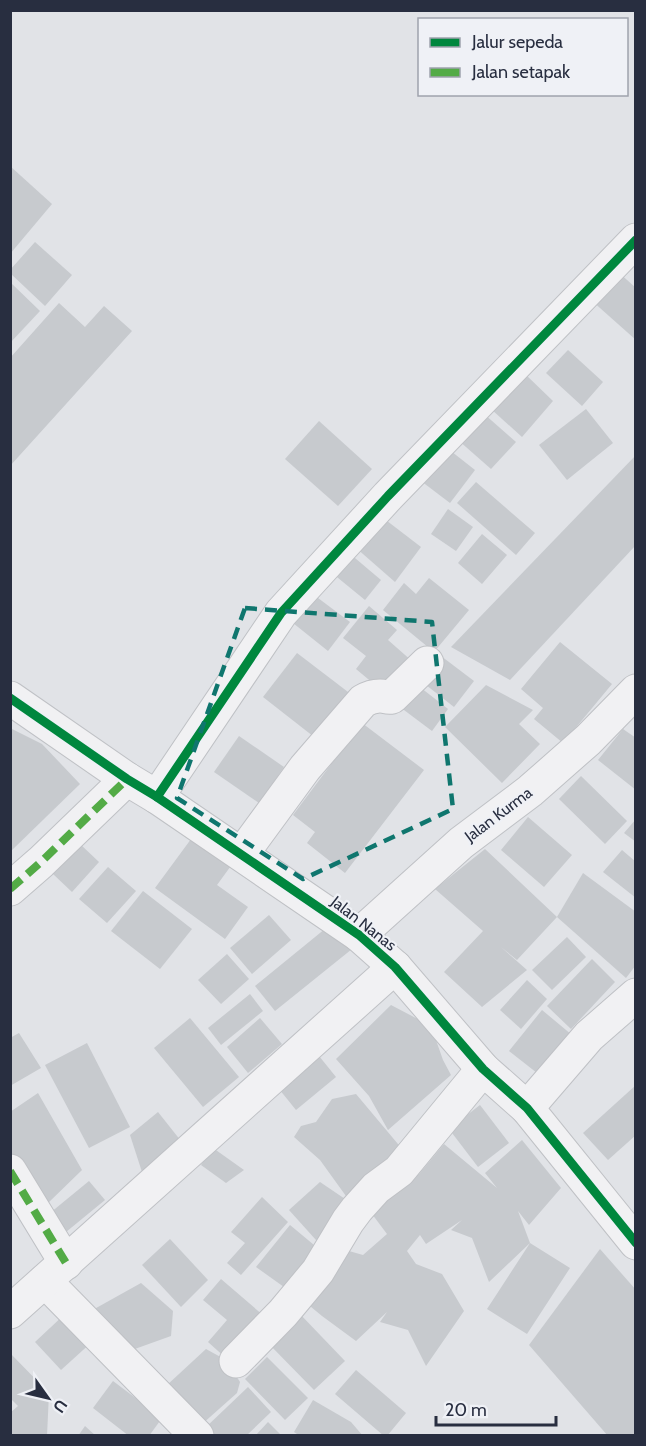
<svg xmlns="http://www.w3.org/2000/svg" width="646" height="1446" font-family="Cabin,sans-serif">
  <style>
    .building { fill: #c7cace }
    .lines { fill: none; stroke-linecap: round; stroke-linejoin: round }
    .minor-casing { stroke: #bfc1c5; stroke-width: 35 }
    .minor { stroke: #f1f1f3; stroke-width: 33 }
    .quiet { stroke: #53ab46; stroke-width: 8; stroke-dasharray: 15 8; stroke-linecap: butt }
    .cycleway-casing { stroke: #eff1f6; stroke-width: 13 }
    .cycleway { stroke: #00873e; stroke-width: 9 }
    .marked { fill: none; stroke: #0f766e; stroke-width: 4.5; stroke-dasharray: 12 8; stroke-linejoin: round }
    .labels { text-anchor: middle; stroke-width: 4.5; stroke-linejoin: round; paint-order: stroke }
    .street-label { font-size: 16px; fill: #282e40; stroke: #eff1f6 }
  </style>
  <rect width="100%" height="100%" fill="#e1e3e7"/>
  <g class="building">
    <polygon points="10,166 52,204 10,254"/>
    <polygon points="35,242 72,275 45,306 10,273 10,270"/>
    <polygon points="617,271 636,288 636,340 591,300"/>
    <polygon points="10,282 40,311 10,343"/>
    <polygon points="59,303 85,327 104,306 132,331 10,466 10,358"/>
    <polygon points="568,350 603,382 582,406 546,373"/>
    <polygon points="524,373 553,401 522,437 491,409"/>
    <polygon points="586,409 613,443 567,480 539,445"/>
    <polygon points="483,413 516,442 491,469 458,440"/>
    <polygon points="319,421 372,469 338,506 285,459"/>
    <polygon points="447,448 475,470 450,503 421,481"/>
    <polygon points="636,455 636,545 510,680 451,647"/>
    <polygon points="476,482 535,533 516,555 457,503"/>
    <polygon points="448,509 473,527 456,551 431,534"/>
    <polygon points="378,514 421,547 395,582 355,547"/>
    <polygon points="482,534 507,555 482,584 458,563"/>
    <polygon points="349,553 381,580 365,600 332,573"/>
    <polygon points="429,578 469,610 434,652 383,610 404,583 416,594"/>
    <polygon points="314,595 350,622 328,651 293,623"/>
    <polygon points="369,606 397,630 388,640 413,662 386,694 356,669 366,656 343,638"/>
    <polygon points="560,642 612,684 563,743 534,719 543,708 521,689"/>
    <polygon points="297,653 352,695 318,740 263,697"/>
    <polygon points="441,656 474,681 454,707 421,681"/>
    <polygon points="416,684 448,709 432,731 400,707"/>
    <polygon points="486,685 533,710 519,724 540,744 502,783 445,727"/>
    <polygon points="362,723 424,770 345,873 307,843 315,832 293,815"/>
    <polygon points="10,728 42,744 80,784 10,852"/>
    <polygon points="623,729 636,738 636,790 598,760"/>
    <polygon points="239,736 284,767 259,803 214,772"/>
    <polygon points="581,776 627,821 605,844 559,799"/>
    <polygon points="528,817 572,855 544,887 501,850"/>
    <polygon points="636,819 636,842 624,833"/>
    <polygon points="194,835 233,863 217,885 248,907 225,939 155,888"/>
    <polygon points="80,844 99,862 72,892 53,874"/>
    <polygon points="485,849 557,917 517,960 501,947 527,970 482,1007 444,972 483,931 435,889"/>
    <polygon points="622,850 636,862 636,898 603,872"/>
    <polygon points="108,867 136,891 107,923 79,899"/>
    <polygon points="583,873 636,912 636,965 626,978 557,917"/>
    <polygon points="143,891 192,929 160,969 111,931"/>
    <polygon points="269,915 291,940 252,974 230,948"/>
    <polygon points="331,924 352,949 275,1011 255,986"/>
    <polygon points="567,937 586,957 552,990 532,970"/>
    <polygon points="227,954 249,979 221,1004 198,980"/>
    <polygon points="592,959 615,982 571,1029 547,1006"/>
    <polygon points="527,980 547,999 521,1029 500,1010"/>
    <polygon points="250,994 263,1011 221,1045 208,1028"/>
    <polygon points="391,1005 431,1026 443,1060 451,1075 388,1130 369,1096 336,1059"/>
    <polygon points="542,1010 578,1040 546,1080 509,1051"/>
    <polygon points="190,1018 239,1077 203,1107 154,1048"/>
    <polygon points="260,1018 282,1044 248,1073 227,1047"/>
    <polygon points="19,1033 41,1068 10,1086 10,1038"/>
    <polygon points="87,1043 130,1127 89,1148 45,1065"/>
    <polygon points="315,1051 336,1077 296,1110 275,1084"/>
    <polygon points="636,1085 636,1135 608,1160 583,1133"/>
    <polygon points="38,1093 82,1170 47,1204 43,1210 10,1152 10,1112"/>
    <polygon points="356,1094 408,1156 351,1203 320,1160 294,1137 301,1126 316,1122 332,1099"/>
    <polygon points="480,1105 509,1143 478,1167 449,1129"/>
    <polygon points="158,1112 181,1141 142,1172 130,1135"/>
    <polygon points="522,1140 561,1188 529,1225 518,1211 530,1243 570,1268 527,1334 487,1309 530,1243 489,1282 472,1238 451,1230 462,1220 426,1244 420,1235 407,1251 416,1264 442,1274 464,1311 426,1366 408,1330 380,1322 387,1312 356,1341 322,1316 299,1297 349,1251 363,1255 387,1234 366,1206 419,1174 444,1144 497,1188 485,1173"/>
    <polygon points="213,1148 244,1170 226,1183 201,1165"/>
    <polygon points="89,1181 105,1200 66,1232 50,1213"/>
    <polygon points="320,1182 351,1203 339,1229 316,1240 289,1210"/>
    <polygon points="262,1197 288,1222 241,1275 227,1263 245,1243 231,1232"/>
    <polygon points="290,1225 314,1245 307,1274 291,1292 256,1267"/>
    <polygon points="170,1239 208,1280 181,1307 142,1265"/>
    <polygon points="600,1249 636,1290 636,1436 608,1436 529,1345"/>
    <polygon points="221,1279 264,1316 227,1359 208,1342 227,1320 203,1300"/>
    <polygon points="141,1283 173,1311 171,1336 132,1350 89,1312"/>
    <polygon points="298,1312 345,1361 314,1390 267,1342"/>
    <polygon points="66,1313 93,1341 61,1370 35,1342"/>
    <polygon points="206,1349 226,1360 240,1382 237,1393 201,1425 166,1386"/>
    <polygon points="10,1353 49,1393 47,1436 10,1436 10,1413 18,1406 10,1398"/>
    <polygon points="267,1357 308,1398 285,1420 245,1379"/>
    <polygon points="356,1370 406,1413 387,1436 384,1436 335,1394"/>
    <polygon points="113,1381 162,1418 149,1436 129,1436 93,1408"/>
    <polygon points="248,1387 271,1412 246,1436 212,1436 205,1428"/>
    <polygon points="313,1400 351,1422 363,1436 300,1436 294,1432"/>
    <polygon points="268,1422 282,1436 255,1436"/>
    <polygon points="85,1426 96,1436 78,1436"/>
  </g>
  <g class="lines">
    <defs>
      <g id="minor">
        <polyline points="10,698 127,779 157,797 359,935 395,967 483,1069 527,1108 636,1243"/>
        <polyline points="157,797 281,613 388,496 636,240"/>
        <path d="M 242,854 L 305,768 L 363,701 C 368,698 374,696 380,696 C 385,696 387,698 392,697 L 427,663"/>
        <polyline points="10,889 41,862 127,779"/>
        <polyline points="359,935 461,843 530,791 588,740 636,691"/>
        <polyline points="527,1108 589,1036 636,995"/>
        <polyline points="10,1171 66,1263"/>
        <polyline points="45,1281 197,1436"/>
        <polyline points="10,1312 395,967"/>
        <polyline points="236,1361 283,1313 318,1271 348,1221 357,1209 376,1188 399,1171 483,1069"/>
      </g>
    </defs>
    <use href="#minor" class="minor-casing"/>
    <use href="#minor" class="minor"/>
    <g class="quiet">
      <polyline points="10,889 41,862 127,779"/>
      <polyline points="10,1171 66,1263"/>
    </g>
    <defs>
      <g id="cycleway">
        <polyline points="10,698 127,779 157,797 359,935 395,967 483,1069 527,1108 636,1243"/>
        <polyline points="157,797 281,613 388,496 636,240"/>
      </g>
    </defs>
    <use href="#cycleway" class="cycleway-casing"/>
    <use href="#cycleway" class="cycleway"/>
  </g>
  <path class="marked" d="M 245,608 L 432,622 L 453,809 L 303,879 L 177,798 Z"/>
  <g class="labels">
    <g class="street-label">
      <text transform="translate(498 814) rotate(-37)" y="6">Jalan Kurma</text>
      <text transform="translate(364 923) rotate(38)" y="6">Jalan Nanas</text>
    </g>
  </g>
  <rect width="646" height="1446" fill="none" stroke="#282e40" stroke-width="24"/>
  <rect x="418" y="18" width="210" height="78" fill="#eff1f6" stroke="#9fa3ad" stroke-width="1.5"/>
  <rect x="430" y="38" width="30" height="9" fill="#00873e" stroke="#9fa3ad" stroke-width="1.5"/>
  <text x="472" y="48" font-size="18" fill="#282e40">Jalur sepeda</text>
  <rect x="430" y="68" width="30" height="9" fill="#53ab46" stroke="#9fa3ad" stroke-width="1.5"/>
  <text x="472" y="78" font-size="18" fill="#282e40">Jalan setapak</text>
  <g transform="translate(48 1398) rotate(124)" stroke="#eff1f6" stroke-width="4.5" paint-order="stroke">
  <path d="M0-4.5L10 22L0 15L-10 22Z" fill="#282e40"/>
  <text y="-9" font-size="16" font-weight="bold" text-anchor="middle" fill="#282e40">U</text>
  </g>
  <path d="M436 1416v9h120v-9" fill="none" stroke="#282e40" stroke-width="3"/>
  <text x="445" y="1416" font-size="18" fill="#282e40" stroke="#eff1f6" stroke-width="4.5" paint-order="stroke">20 m</text>
</svg>
